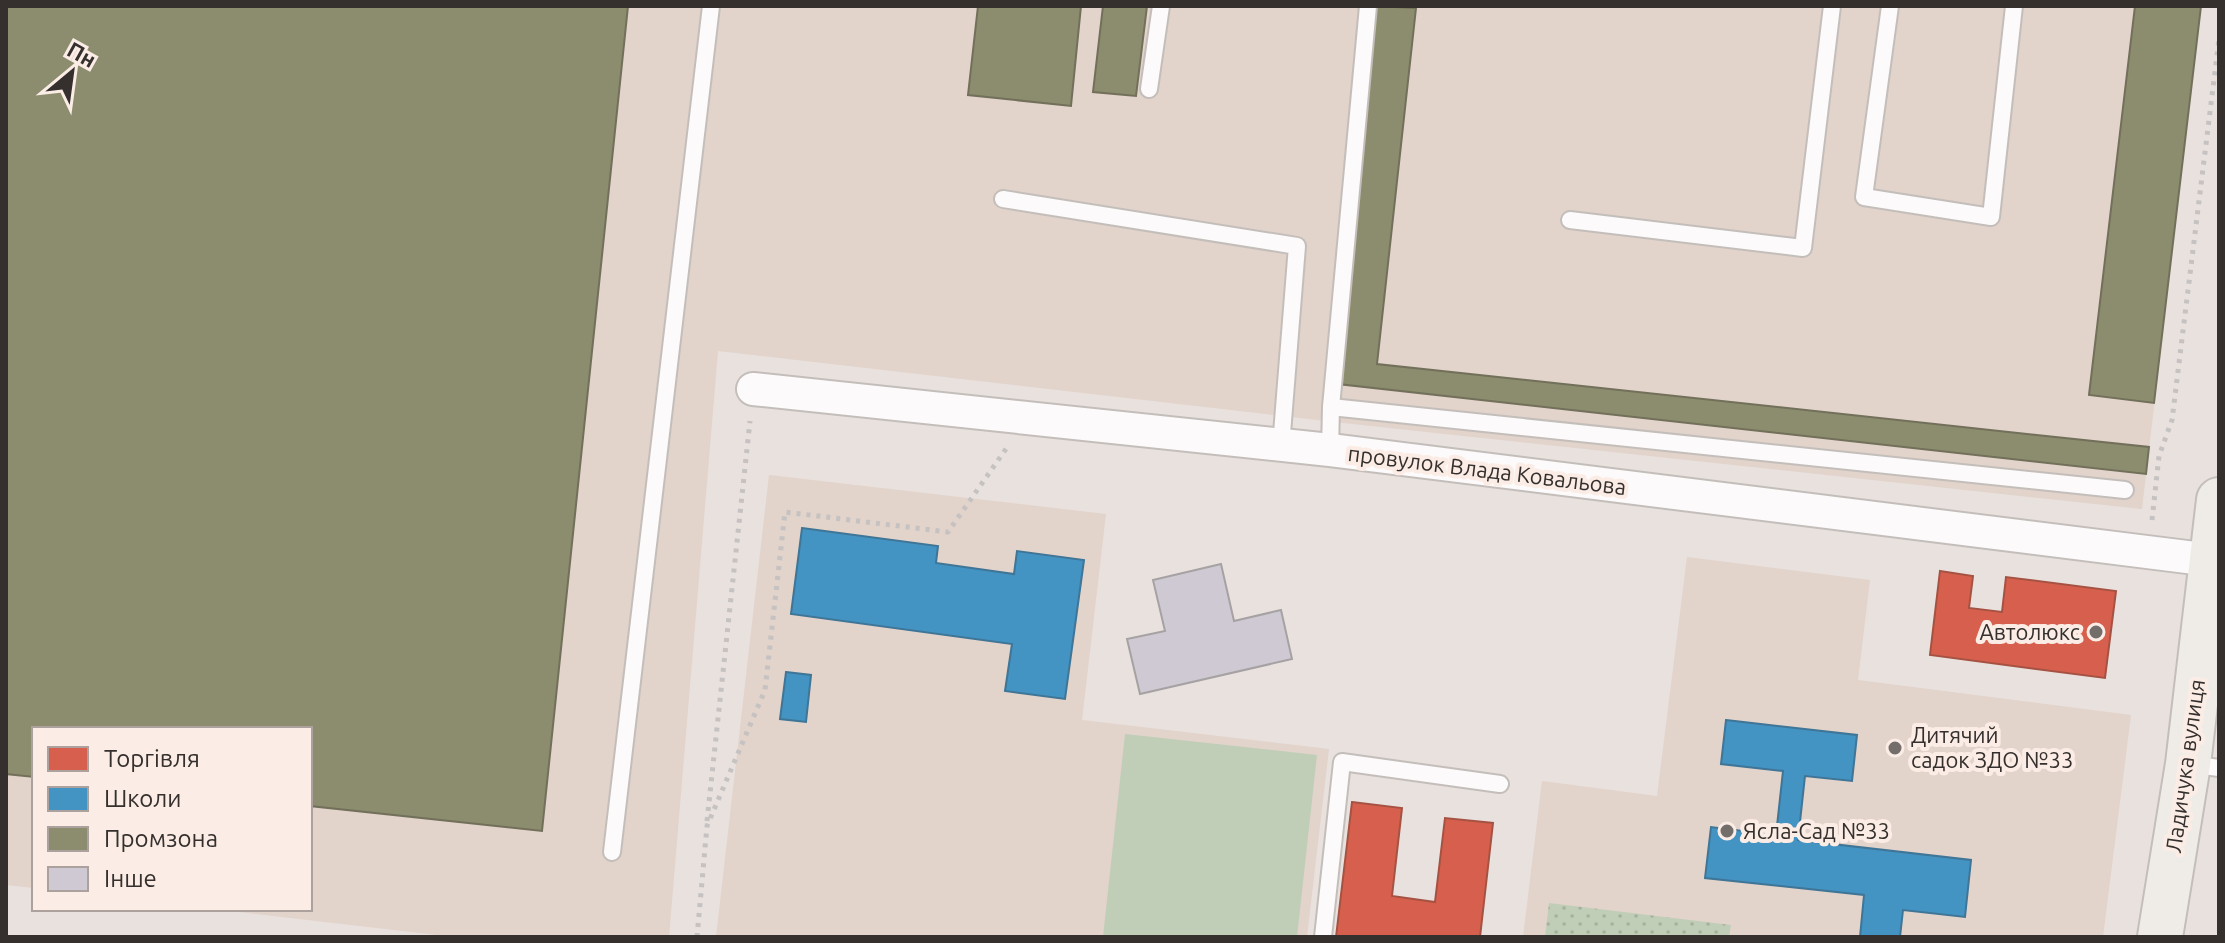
<svg xmlns="http://www.w3.org/2000/svg" width="2225" height="943" font-family="Ubuntu,sans-serif">
  <style>
    .built { fill: #e2d3cb }
    .grass { fill: #c0ceb8 }
    .park { fill: url(#park-dots) }
    .shops { fill: #d6604d; stroke: #a65243; stroke-width: 2 }
    .schools { fill: #4393c3; stroke: #3f7596; stroke-width: 2 }
    .industry { fill: #8c8c6e; stroke: #72705a; stroke-width: 2 }
    .building { fill: #cec9d2; stroke: #a6a2a3; stroke-width: 2 }
    .lines { fill: none; stroke-linecap: round; stroke-linejoin: round }
    .lane-casing { stroke: #c4bebb; stroke-width: 20 }
    .street-casing { stroke: #c4bebb; stroke-width: 36 }
    .secondary-casing { stroke: #c4bebb; stroke-width: 48 }
    .path { stroke: #c5c2c1; stroke-width: 5; stroke-dasharray: 4 6; stroke-linecap: butt }
    .lane { stroke: #fcfafa; stroke-width: 16 }
    .street { stroke: #fcfafa; stroke-width: 32 }
    .secondary { stroke: #efebe7; stroke-width: 44 }
    .poi-dot { fill: #746e6b; stroke: #fbede6; stroke-width: 3 }
    .labels { text-anchor: middle; stroke-width: 8; stroke-linejoin: round; paint-order: stroke }
    .street-label { font-size: 22px; fill: #35302d; stroke: #fbede6 }
    .poi-label { font-size: 22px; fill: #35302d; stroke: #fbede6; text-anchor: start }
  </style>
  <defs>
    <pattern id="park-dots" width="8" height="8" patternUnits="userSpaceOnUse" patternTransform="scale(2)"><rect width="8" height="8" fill="#c0ceb8"/><path d="M2 2h.1M6 6h.1" fill="none" stroke="#a6b19e" stroke-width="1.8" stroke-linecap="round"/></pattern>
  </defs>
  <rect width="100%" height="100%" fill="#e9e1de"/>
  <g class="built">
    <polygon points="6,6 2201,6 2142,509 1343,423 718,351 669,937 454,937 213,909 310,909 310,729 34,729 34,888 6,885"/>
    <polygon points="769,475 1106,514 1082,720 1329,749 1307,937 716,937"/>
    <polygon points="1687,557 1870,580 1858,680 2131,715 2103,937 1523,937 1542,781 1657,796"/>
  </g>
  <polygon class="grass" points="1125,734 1317,755 1297,937 1103,937"/>
  <polygon class="park" points="1549,903 1731,925 1729,937 1545,937"/>
  <g class="shops">
    <polygon points="1940,571 1973,576 1969,608 2002,612 2006,577 2116,591 2105,678 1930,655"/>
    <polygon points="1352,802 1402,808 1392,896 1435,902 1445,818 1493,823 1480,937 1336,937"/>
  </g>
  <g class="schools">
    <polygon points="802,528 938,546 936,563 1014,574 1017,551 1084,560 1065,699 1005,691 1012,644 791,614"/>
    <polygon points="786,672 811,675 806,722 780,719"/>
    <polygon points="1726,720 1857,735 1852,781 1805,776 1798,840 1971,860 1965,917 1903,910 1900,937 1860,937 1864,895 1705,878 1711,827 1776,835 1783,771 1721,764"/>
  </g>
  <g class="industry">
    <polygon points="6,6 628,6 542,831 310,806 310,729 34,729 34,777 6,774"/>
    <polygon points="978,6 1081,6 1071,106 968,95"/>
    <polygon points="1103,6 1147,6 1136,96 1093,92"/>
    <polygon points="1374,6 1416,8 1377,364 2149,447 2146,474 1338,384"/>
    <polygon points="2135,6 2201,6 2154,403 2089,395"/>
  </g>
  <polygon class="building" points="1221,564 1234,621 1281,610 1292,659 1140,694 1127,639 1165,631 1153,580"/>
  <g class="lines">
    <defs>
      <g id="lane">
        <polyline points="1890,6 1864,197 1991,217 2014,6"/>
        <polyline points="1149,89 1161,6"/>
        <polyline points="1003,199 1297,246 1281,446"/>
        <polyline points="1570,220 1803,248 1832,6"/>
        <polyline points="1331,407 1368,6"/>
        <polyline points="1330,450 1331,407 2125,490"/>
        <polyline points="2189,764 2219,768"/>
        <polyline points="612,852 711,6"/>
        <polyline points="1323,937 1342,762 1500,784"/>
      </g>
      <polyline id="street" points="753,389 1330,450 2219,561"/>
      <polyline id="secondary" points="2160,937 2188,764 2219,500"/>
    </defs>
    <use href="#lane" class="lane-casing"/>
    <use href="#street" class="street-casing"/>
    <use href="#secondary" class="secondary-casing"/>
    <g class="path">
      <polyline points="2152,520 2159,456 2172,420 2219,39"/>
      <polyline points="707,821 750,421"/>
      <polyline points="697,937 707,826 765,690 785,512 948,532 1008,446"/>
    </g>
    <use href="#lane" class="lane"/>
    <use href="#street" class="street"/>
    <use href="#secondary" class="secondary"/>
  </g>
  <g class="poi-dot">
    <circle cx="2096" cy="632" r="8"/>
    <circle cx="1895" cy="748" r="8"/>
    <circle cx="1727" cy="831" r="8"/>
  </g>
  <g class="labels">
    <g class="street-label">
      <text transform="translate(1487 470) rotate(7)" y="8">провулок Влада Ковальова</text>
      <text transform="translate(2185 766) rotate(-82)" y="8">Ладичука вулиця</text>
    </g>
    <g class="poi-label">
      <text x="2080" y="640" text-anchor="end">Автолюкс</text>
      <text x="1911" y="743">Дитячий<tspan x="1911" dy="25">садок ЗДО №33</tspan></text>
      <text x="1743" y="839">Ясла-Сад №33</text>
    </g>
  </g>
  <rect width="2225" height="943" fill="none" stroke="#35302d" stroke-width="16"/>
  <rect x="32" y="727" width="280" height="184" fill="#fbede6" stroke="#aca19c" stroke-width="2"/>
  <rect x="48" y="747" width="40" height="24" fill="#d6604d" stroke="#aca19c" stroke-width="2"/>
  <text x="104" y="767" font-size="24" fill="#35302d">Торгівля</text>
  <rect x="48" y="787" width="40" height="24" fill="#4393c3" stroke="#aca19c" stroke-width="2"/>
  <text x="104" y="807" font-size="24" fill="#35302d">Школи</text>
  <rect x="48" y="827" width="40" height="24" fill="#8c8c6e" stroke="#aca19c" stroke-width="2"/>
  <text x="104" y="847" font-size="24" fill="#35302d">Промзона</text>
  <rect x="48" y="867" width="40" height="24" fill="#cec9d2" stroke="#aca19c" stroke-width="2"/>
  <text x="104" y="887" font-size="24" fill="#35302d">Інше</text>
  <g transform="translate(72 72) rotate(29)" stroke="#fbede6" stroke-width="6" paint-order="stroke">
  <path d="M0-6L14 30L0 20L-14 30Z" fill="#35302d"/>
  <text y="-12" font-size="22" font-weight="bold" text-anchor="middle" fill="#35302d">Пн</text>
  </g>
</svg>
